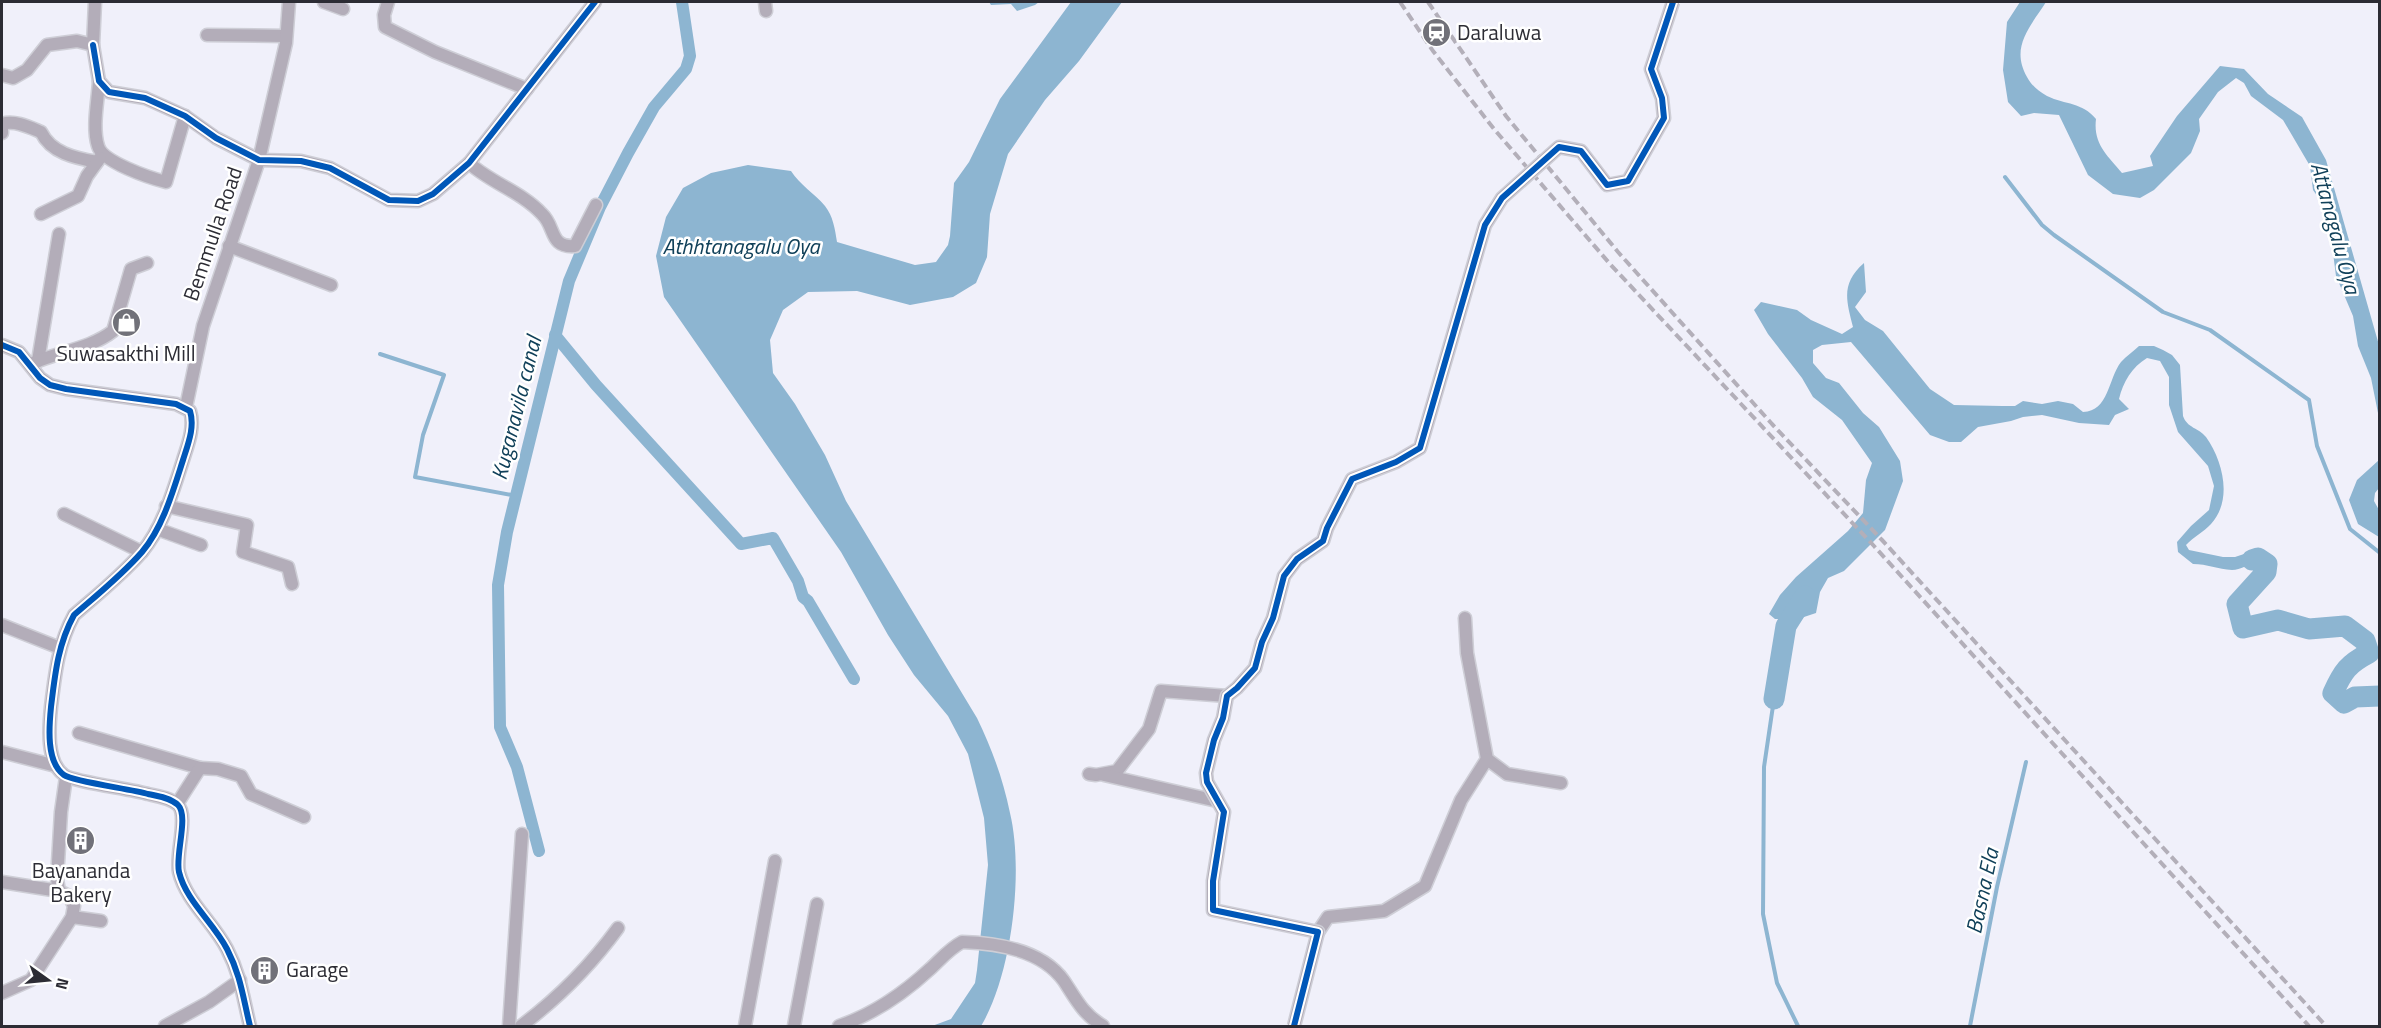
<svg xmlns="http://www.w3.org/2000/svg" width="2381" height="1028" font-family="'Titillium Web',sans-serif">
  <style>
    .water { fill: #8db5d1 }
    .lines { fill: none; stroke-linecap: round; stroke-linejoin: round }
    .stream { stroke: #8db5d1; stroke-width: 4 }
    .canal { stroke: #8db5d1; stroke-width: 12 }
    .river { stroke: #8db5d1; stroke-width: 21 }
    .minor-casing { stroke: #ceced6; stroke-width: 15 }
    .minor { stroke: #b3adb9; stroke-width: 12 }
    .rail { stroke: #b3afb9; stroke-width: 4; stroke-dasharray: 9 4.5; stroke-linecap: butt }
    .minor-bridge-casing { stroke: #ceced6; stroke-width: 15; stroke-linecap: butt }
    .minor-bridge { stroke: #b3adb9; stroke-width: 12 }
    .cycleway-casing { stroke: #fff; stroke-width: 10 }
    .cycleway { stroke: #0057b8; stroke-width: 6 }
    .labels { text-anchor: middle; stroke-width: 5; stroke-linejoin: round; paint-order: stroke }
    .poi-label { font-size: 21px; fill: #2c2c34; stroke: #fff; text-anchor: start }
    .street-label { font-size: 21px; fill: #2c2c34; stroke: #fff }
    .water-label { font-size: 22px; font-style: italic; fill: #104059; stroke: #fff }
  </style>
  <rect width="100%" height="100%" fill="#f0f0fa"/>
  <g class="water">
    <polygon points="989,2 1039,2 1035,5 1017,11 1011,4 991,5"/>
    <path d="M 1071,2 L 1122,2 L 1079,61 L 1045,100 L 1008,154 L 990,214 L 987,257 L 976,283 L 953,297 L 910,305 L 857,291 L 808,292 L 783,310 L 770,340 L 773,373 L 795,404 L 825,455 L 846,501 L 977,718 C 992,749 1003,779 1010,813 C 1024,871 1012,975 981,1026 L 932,1026 L 951,1019 L 975,983 L 977,970 L 988,865 L 984,818 L 968,754 L 948,716 L 914,675 L 888,635 L 841,552 L 664,297 L 656,256 L 666,217 L 683,188 L 711,173 L 748,165 L 791,171 C 800,185 814,193 825,206 C 833,216 835,229 837,242 L 915,265 L 936,262 L 948,245 L 950,236 L 954,183 L 969,162 L 1000,99 Z"/>
    <path d="M 2020,2 L 2046,2 C 2030,27 2010,47 2027,77 C 2032,86 2038,91 2047,96 C 2066,105 2082,102 2096,119 C 2093,144 2107,155 2122,173 L 2153,166 L 2150,156 L 2177,116 L 2220,66 L 2244,69 L 2268,94 L 2302,117 L 2326,160 L 2379,345 L 2379,418 L 2371,378 L 2358,346 L 2353,316 L 2336,276 L 2332,245 L 2320,200 L 2313,190 L 2310,166 L 2283,120 L 2251,96 L 2244,83 L 2236,78 L 2218,92 L 2199,119 L 2200,131 L 2191,153 L 2154,190 L 2140,198 L 2113,194 L 2088,175 L 2059,115 L 2034,113 L 2021,116 L 2008,102 L 2003,70 L 2007,22 Z"/>
    <path d="M 1864,263 L 1866,292 L 1855,307 L 1865,320 L 1883,331 L 1930,389 L 1954,405 L 2002,406 L 2015,406 L 2023,401 L 2042,404 L 2058,401 L 2073,404 L 2083,412 C 2109,411 2108,379 2121,362 C 2126,356 2134,351 2139,346 L 2154,346 L 2163,350 L 2172,355 L 2180,365 L 2183,416 C 2187,428 2199,428 2206,437 C 2223,461 2233,500 2211,524 C 2204,532 2193,537 2186,545 L 2189,550 L 2223,557 L 2235,557 L 2253,551 L 2271,556 L 2272,568 L 2268,574 L 2263,574 L 2265,569 L 2264,565 C 2252,560 2243,570 2232,570 C 2218,569 2207,564 2193,564 L 2178,552 L 2177,542 L 2191,526 L 2209,510 L 2214,486 L 2208,466 L 2178,432 L 2169,405 L 2169,377 L 2160,361 L 2147,358 C 2132,367 2123,382 2119,399 L 2129,409 L 2115,415 L 2109,425 L 2079,423 L 2042,415 L 2023,417 L 2011,421 L 1978,427 L 1961,442 L 1949,442 L 1930,435 L 1851,342 L 1822,345 L 1813,350 L 1813,363 L 1826,378 L 1839,383 L 1863,413 L 1879,427 L 1900,461 L 1903,481 L 1885,530 L 1844,571 L 1828,578 L 1820,592 L 1816,613 L 1798,619 L 1775,619 L 1769,614 L 1780,595 L 1796,577 L 1848,531 L 1863,513 L 1866,480 L 1872,463 L 1842,420 L 1813,397 L 1802,378 L 1768,334 L 1754,310 L 1761,302 L 1797,310 L 1811,320 L 1842,334 L 1853,327 C 1846,300 1841,283 1864,263 Z"/>
    <polygon points="2379,460 2379,488 2375,493 2374,501 2379,510 2379,537 2358,524 2349,500 2357,480"/>
  </g>
  <g class="lines">
    <g class="stream">
      <polyline points="2005,177 2042,225 2054,235 2163,312 2210,330 2309,400 2317,446 2350,529 2380,553"/>
      <polyline points="380,354 444,375 423,435 415,477 517,496"/>
      <polyline points="1774,699 1764,767 1763,914 1777,983 1798,1026"/>
      <polyline points="1970,1026 1997,887 2026,762"/>
    </g>
    <g class="canal">
      <polyline points="555,335 596,385 741,544 773,538 798,581 803,597 808,601 854,679"/>
      <polyline points="539,851 517,767 500,727 498,585 507,532 569,281 600,207 628,153 654,107 686,69 690,56 682,2"/>
    </g>
    <g class="river">
      <path d="M 2252,560 L 2258,558 L 2267,564 L 2266,572 L 2237,604 L 2243,628 L 2278,620 L 2309,629 L 2345,626 L 2365,641 L 2369,653 C 2348,664 2343,671 2333,693 L 2344,703 L 2355,697 L 2380,696"/>
      <polyline points="1774,699 1786,626 1805,596"/>
    </g>
    <defs>
      <g id="minor">
        <polyline points="324,2 343,9"/>
        <polyline points="388,2 384,15 385,27 435,52 527,89"/>
        <polyline points="765,2 766,11"/>
        <polyline points="207,35 286,36"/>
        <polyline points="93,45 99,81 109,92 145,98 185,116 216,138 259,160 301,161 330,168 389,200 418,201 433,194 469,163 595,2"/>
        <polyline points="2,75 13,78 27,70 47,45 77,41 93,45 95,2"/>
        <path d="M 99,81 C 98,101 92,127 98,146 C 102,162 150,178 166,182 L 185,116"/>
        <path d="M 2,133 L 2,124 C 15,120 29,127 41,132 C 51,153 75,158 97,162"/>
        <path d="M 469,163 C 491,183 522,192 542,214 C 556,227 549,248 575,246 L 596,205"/>
        <polyline points="41,214 78,196 87,176 100,158"/>
        <polyline points="229,246 331,285"/>
        <path d="M 2,345 L 19,352 L 40,378 L 50,385 L 66,389 L 176,404 L 190,411 C 195,427 188,444 183,460 C 173,491 163,527 142,552 C 122,575 97,595 74,615 C 58,644 55,674 51,707 C 49,727 46,762 64,775 C 74,782 132,789 148,794 C 158,796 171,798 178,805 C 189,816 175,855 179,872 C 186,901 213,922 227,949 C 241,976 243,998 250,1026"/>
        <polyline points="38,361 59,234"/>
        <path d="M 31,364 C 57,352 90,349 113,331 L 131,269 L 147,263"/>
        <polyline points="186,407 203,326 259,160 286,43 289,2"/>
        <polyline points="166,506 247,525 243,552 288,567 292,584"/>
        <polyline points="64,514 142,552"/>
        <polyline points="157,529 201,545"/>
        <polyline points="1465,618 1467,653 1487,759 1507,774 1561,783"/>
        <polyline points="2,625 60,648"/>
        <polyline points="79,733 200,768"/>
        <polyline points="2,752 56,766"/>
        <polyline points="1089,774 1096,775 1117,771 1149,729 1161,691 1227,696"/>
        <polyline points="1104,775 1217,801"/>
        <polyline points="177,804 200,768 218,769 241,776 251,794 304,817"/>
        <polyline points="2,882 59,891"/>
        <polyline points="72,917 101,921"/>
        <polyline points="1318,932 1328,917 1384,911 1425,886 1461,800 1487,759"/>
        <polyline points="2,993 31,980 72,917 74,906 69,896 59,891 57,879 61,812 66,777"/>
        <polyline points="165,1026 209,1002 240,980"/>
        <polyline points="509,1026 522,834"/>
        <path d="M 521,1026 C 557,999 591,965 618,928"/>
        <polyline points="745,1026 775,861"/>
        <polyline points="794,1026 817,904"/>
        <path d="M 839,1026 C 874,1014 903,994 930,969 C 941,959 949,949 962,942 C 997,943 1042,950 1064,981 C 1077,1001 1083,1014 1103,1026"/>
      </g>
    </defs>
    <use href="#minor" class="minor-casing"/>
    <use href="#minor" class="minor"/>
    <g class="rail">
      <polyline points="1400,2 1433,51 1494,129 1610,264 1874,546 2309,1026"/>
      <polyline points="1428,2 1506,116 1618,252 1772,424 1882,540 2326,1026"/>
    </g>
    <defs>
      <polyline id="minor-bridge" points="1294,1026 1318,932 1213,910 1213,881 1224,812 1207,782 1206,773 1214,740 1223,718 1227,696 1237,688 1255,668 1262,642 1273,618 1284,576 1297,559 1323,541 1327,528 1352,479 1396,462 1420,448 1485,225 1502,198 1559,147 1581,151 1607,185 1628,181 1664,118 1662,98 1651,69 1673,2"/>
    </defs>
    <use href="#minor-bridge" class="minor-bridge-casing"/>
    <use href="#minor-bridge" class="minor-bridge"/>
    <defs>
      <g id="cycleway">
        <polyline points="93,45 99,81 109,92 145,98 185,116 216,138 259,160 301,161 330,168 389,200 418,201 433,194 469,163 595,2"/>
        <path d="M 2,345 L 19,352 L 40,378 L 50,385 L 66,389 L 176,404 L 190,411 C 195,427 188,444 183,460 C 173,491 163,527 142,552 C 122,575 97,595 74,615 C 58,644 55,674 51,707 C 49,727 46,762 64,775 C 74,782 132,789 148,794 C 158,796 171,798 178,805 C 189,816 175,855 179,872 C 186,901 213,922 227,949 C 241,976 243,998 250,1026"/>
        <polyline points="1294,1026 1318,932 1213,910 1213,881 1224,812 1207,782 1206,773 1214,740 1223,718 1227,696 1237,688 1255,668 1262,642 1273,618 1284,576 1297,559 1323,541 1327,528 1352,479 1396,462 1420,448 1485,225 1502,198 1559,147 1581,151 1607,185 1628,181 1664,118 1662,98 1651,69 1673,2"/>
      </g>
    </defs>
    <use href="#cycleway" class="cycleway-casing"/>
    <use href="#cycleway" class="cycleway"/>
  </g>
  <defs>
    <symbol id="station-disc" viewBox="-11 -11 22 22"><circle r="9.5" fill="#717179" stroke="#fff"/><path d="M-3-6H3Q5-6 5-4V2Q5 4 3 4L4.5 6H3L1.5 4h-3L-3 6H-4.5L-3 4Q-5 4-5 2V-4Q-5-6-3-6ZM-3.5-4v3h7v-3ZM-3.5 1v1.5H-2V1ZM2 1v1.5H3.5V1Z" fill="#fff"/></symbol>
    <symbol id="shop-disc" viewBox="-11 -11 22 22"><circle r="9.5" fill="#717179" stroke="#fff"/><path d="M-5-2.5h2.3a2.7 3.5 0 0 1 5.4 0H5L5.5 6h-11ZM-1.5-2.5h3a1.5 2.3 0 0 0-3 0Z" fill="#fff"/></symbol>
    <symbol id="building-disc" viewBox="-11 -11 22 22"><circle r="9.5" fill="#717179" stroke="#fff"/><path d="M-4-6H4V6H1V3H-1V6H-4ZM-2.5-4.3h1.7v1.8h-1.7ZM.8-4.3h1.7v1.8H.8ZM-2.5-1h1.7V.8h-1.7ZM.8-1h1.7V.8H.8Z" fill="#fff"/></symbol>
  </defs>
  <g fill-rule="evenodd">
    <use href="#station-disc" x="1420" y="16" width="33" height="33"/>
    <use href="#shop-disc" x="110" y="306" width="33" height="33"/>
    <use href="#building-disc" x="64" y="824" width="33" height="33"/>
    <use href="#building-disc" x="248" y="954" width="33" height="33"/>
  </g>
  <g class="labels">
    <g class="poi-label">
      <text x="1457" y="40">Daraluwa</text>
      <text x="126" y="361" text-anchor="middle">Suwasakthi Mill</text>
      <text x="81" y="878" text-anchor="middle">Bayananda<tspan x="81" dy="24">Bakery</tspan></text>
      <text x="286" y="977">Garage</text>
    </g>
    <g class="street-label">
      <text transform="translate(213 234) rotate(-71)" y="7">Bemmulla Road</text>
    </g>
    <g class="water-label">
      <text transform="translate(2336 228) rotate(75)" y="8">Attanagalu Oya</text>
      <text x="741" y="254">Athhtanagalu Oya</text>
      <text transform="translate(516 408) rotate(-76)" y="8">Kuganavila canal</text>
      <text transform="translate(1982 891) rotate(-78)" y="8">Basna Ela</text>
    </g>
  </g>
  <rect width="2381" height="1028" fill="none" stroke="#2c2c34" stroke-width="6"/>
  <g transform="translate(48 980) rotate(105)" stroke="#ffffff" stroke-width="4.5" paint-order="stroke">
  <path d="M0-4.5L10 22L0 15L-10 22Z" fill="#2c2c34"/>
  <text y="-9" font-size="16" font-weight="bold" text-anchor="middle" fill="#2c2c34">N</text>
  </g>
</svg>
